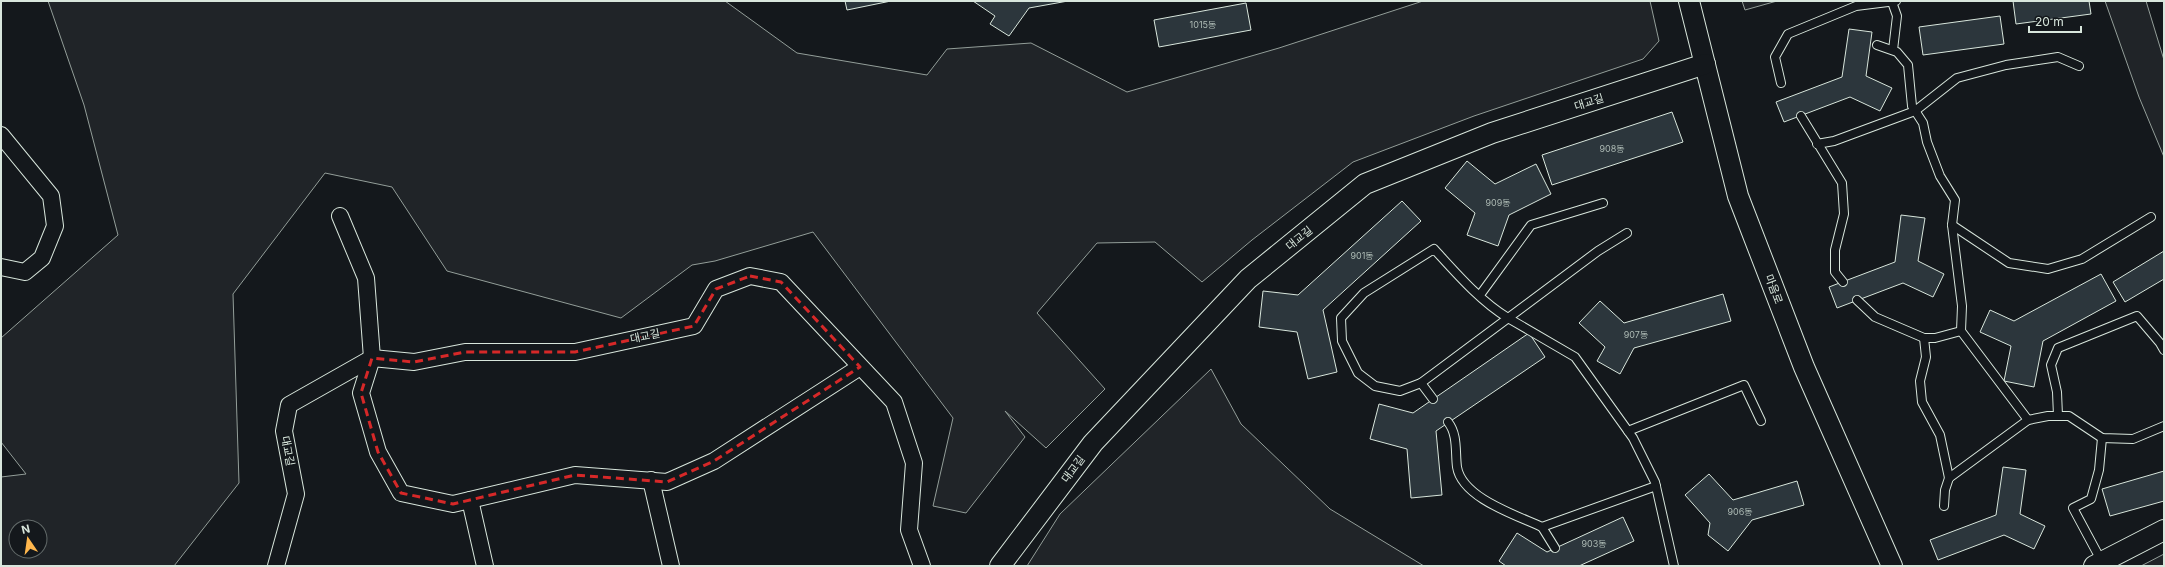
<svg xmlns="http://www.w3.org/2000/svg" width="2165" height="567" font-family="Inter,'Noto Sans KR',sans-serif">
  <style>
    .green { fill: #202428; stroke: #939e99; fill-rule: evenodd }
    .building { fill: #2c363c; stroke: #d8e6dc }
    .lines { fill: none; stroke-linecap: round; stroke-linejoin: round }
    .service-casing { stroke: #d8e6dc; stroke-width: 10 }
    .minor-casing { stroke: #d8e6dc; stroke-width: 18 }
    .tertiary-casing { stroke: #d8e6dc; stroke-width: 22 }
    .service { stroke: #14181c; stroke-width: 8 }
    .minor { stroke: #14181c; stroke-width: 16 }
    .tertiary { stroke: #14181c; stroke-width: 20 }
    .marked { fill: none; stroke: #d62828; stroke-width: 3; stroke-dasharray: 8 5; stroke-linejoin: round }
    .labels { text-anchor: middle; stroke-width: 3; stroke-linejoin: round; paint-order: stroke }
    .number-label { font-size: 9px; fill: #adbab4 }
    .street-label { font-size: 11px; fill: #d8e6dc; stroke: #14181c }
  </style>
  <rect width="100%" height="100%" fill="#14181c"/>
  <g class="green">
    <path d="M 48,1 L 725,1 L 797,53 L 927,75 L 947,49 L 1031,43 L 1127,92 L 1279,48 L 1423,1 L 1650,1 L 1659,41 L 1643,59 L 1474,116 L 1353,162 L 1252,240 L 1202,282 L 1155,242 L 1097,243 L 1037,313 L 1105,389 L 1046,448 L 1005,411 L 1025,437 L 966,513 L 933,506 L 953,418 L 813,232 L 715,261 L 692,265 L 621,318 L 447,271 L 392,187 L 325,173 L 233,294 L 239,483 L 174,566 L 1,566 L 1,477 L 26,474 L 1,442 L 1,338 L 118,235 L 84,105 ZM 16,527 L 40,527 L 40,551 L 16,551 Z"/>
    <polygon points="1742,1 1777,1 1745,10"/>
    <polygon points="2105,1 2146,1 2164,60 2164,157 2139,97"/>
    <polygon points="1211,369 1241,424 1330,509 1424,566 1027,566 1060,514"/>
    <polygon points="2164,554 2164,566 2141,566"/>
  </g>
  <g class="building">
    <polygon points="845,1 891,1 847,10"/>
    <polygon points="973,1 1068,1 1029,8 1009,36 990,24 995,16"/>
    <polygon points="2013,1 2089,1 2091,14 2016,24"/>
    <polygon points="1246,3 1251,30 1159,47 1154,20"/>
    <polygon points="2000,16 2004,44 1923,55 1919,27"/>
    <polygon points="1849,29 1872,32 1866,76 1892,88 1880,111 1850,97 1784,122 1776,102 1842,77"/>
    <polygon points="1672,112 1683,142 1552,185 1542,155"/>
    <polygon points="1467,161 1495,184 1536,164 1551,194 1509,215 1498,246 1467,235 1475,213 1445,188"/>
    <polygon points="1402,201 1421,221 1323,310 1337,372 1308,379 1297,332 1259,327 1263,291 1298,295"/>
    <polygon points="1901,215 1925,218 1918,261 1944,274 1933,297 1903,283 1837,308 1829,287 1895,262"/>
    <polygon points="2164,251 2164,279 2125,302 2113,282"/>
    <polygon points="2101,274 2116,301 2043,341 2034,387 2004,381 2011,346 1980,332 1990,310 2014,321"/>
    <polygon points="1723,294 1731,321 1634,348 1620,374 1597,361 1605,347 1579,323 1600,301 1624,323"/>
    <polygon points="1529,333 1545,357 1436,431 1442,495 1411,498 1407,449 1370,439 1379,404 1413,413"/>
    <polygon points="2003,467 2026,470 2020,514 2045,526 2034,549 2004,535 1938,560 1930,540 1996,515"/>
    <polygon points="2164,471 2164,501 2110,516 2102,489"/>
    <polygon points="1709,474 1733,500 1797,481 1804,505 1752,520 1728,551 1708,535 1710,523 1685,495"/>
    <polygon points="1623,517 1634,541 1579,566 1506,566 1499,561 1517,533 1547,552"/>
  </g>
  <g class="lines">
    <defs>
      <g id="service">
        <polyline points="1892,2 1897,16 1893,50"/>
        <polyline points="1877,45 1897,52 1908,65 1912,106 1923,123 1927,142 1940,176 1955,200 1952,225 1962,306 1961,331 2028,420"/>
        <polyline points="1781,83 1775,57 1788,34 1856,6 1896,1"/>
        <polyline points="1801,116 1842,183 1844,214 1835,250 1835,272 1843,282"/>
        <polyline points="1817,144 1834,141 1915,111 1957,78 2006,65 2058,57 2079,66"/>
        <polyline points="1952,225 2009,263 2048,269 2082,259 2151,217"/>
        <path d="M 1627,233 L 1598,251 L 1421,383 L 1400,391 L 1375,386 L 1358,373 L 1342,341 L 1341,318 L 1364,293 L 1434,249 C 1456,273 1480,301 1508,318 L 1575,357 L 1633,438 L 1655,482 L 1674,566"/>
        <polyline points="1480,295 1531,225 1603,203"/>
        <polyline points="1857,300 1875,317 1924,338 1935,338 1961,331"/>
        <polyline points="1924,338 1926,357 1920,381 1922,402 1940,435 1949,478"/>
        <polyline points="1421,383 1433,399"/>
        <polyline points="2058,416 2057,392 2051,365 2058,348 2137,316 2160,343 2164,350"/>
        <path d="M 1448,422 C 1458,435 1455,451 1457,467 C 1462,498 1516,515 1542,527 L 1656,486"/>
        <polyline points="1628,431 1744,385 1761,421"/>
        <polyline points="1944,506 1945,490 1949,478 2028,420 2048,416 2069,416 2102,438 2133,439 2164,426"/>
        <polyline points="1542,527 1555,548"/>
        <polyline points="2102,562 2073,508 2091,499 2099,470 2102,438"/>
      </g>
      <g id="minor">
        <polyline points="1,135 51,196 55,226 42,258 25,272 1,267"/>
        <polyline points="340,216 366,278 372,358 361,393 378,452 401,493 453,504 575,475 667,482 714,461 860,367"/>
        <polyline points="651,480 671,566"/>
        <polyline points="470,500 485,566"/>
        <polyline points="276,566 296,494 284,431 289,405 372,358 414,362 465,352 575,352 694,326 716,289 750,276 781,282 894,402 914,463 909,530 922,566"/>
      </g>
      <g id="tertiary">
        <polyline points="1689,1 1738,196 1804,367 1892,566"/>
        <polyline points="1000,566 1093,443 1248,279 1365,184 1492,133 1705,64"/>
        <polyline points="2094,566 2164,530"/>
      </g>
    </defs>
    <use href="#service" class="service-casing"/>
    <use href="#minor" class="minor-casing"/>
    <use href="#tertiary" class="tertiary-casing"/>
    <use href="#service" class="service"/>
    <use href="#minor" class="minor"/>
    <use href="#tertiary" class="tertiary"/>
  </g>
  <path class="marked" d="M 750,276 L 781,282 L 860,367 L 714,461 L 667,482 L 575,475 L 453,504 L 401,493 L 378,452 L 361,393 L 372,358 L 414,362 L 465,352 L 575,352 L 694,326 L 716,289 Z"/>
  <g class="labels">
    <g class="number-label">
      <text x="1203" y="28">1015동</text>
      <text x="1612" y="152">908동</text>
      <text x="1498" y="206">909동</text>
      <text x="1362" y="259">901동</text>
      <text x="1636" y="338">907동</text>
      <text x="1740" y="515">906동</text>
      <text x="1594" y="547">903동</text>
    </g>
    <g class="street-label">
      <text transform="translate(1589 102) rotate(-18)" y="4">대교길</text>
      <text transform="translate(1299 238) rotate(-39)" y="4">대교길</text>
      <text transform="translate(1774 289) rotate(69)" y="4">마음로</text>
      <text transform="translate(645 336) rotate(-12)" y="4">대교길</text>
      <text transform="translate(288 451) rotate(79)" y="4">대교길</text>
      <text transform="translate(1073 469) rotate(-53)" y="4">대교길</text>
    </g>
  </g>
  <rect width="2165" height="567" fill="none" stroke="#d8e6dc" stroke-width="4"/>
  <g transform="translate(28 539) rotate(347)"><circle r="19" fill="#14181c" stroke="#626a69"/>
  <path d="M0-3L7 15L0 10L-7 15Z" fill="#ffb74d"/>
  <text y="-6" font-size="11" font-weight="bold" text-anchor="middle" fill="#d8e6dc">N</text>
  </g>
  <path d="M2029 26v6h52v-6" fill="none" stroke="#d8e6dc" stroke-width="2"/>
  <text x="2035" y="26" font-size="12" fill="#d8e6dc" stroke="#14181c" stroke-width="3" paint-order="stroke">20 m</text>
</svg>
